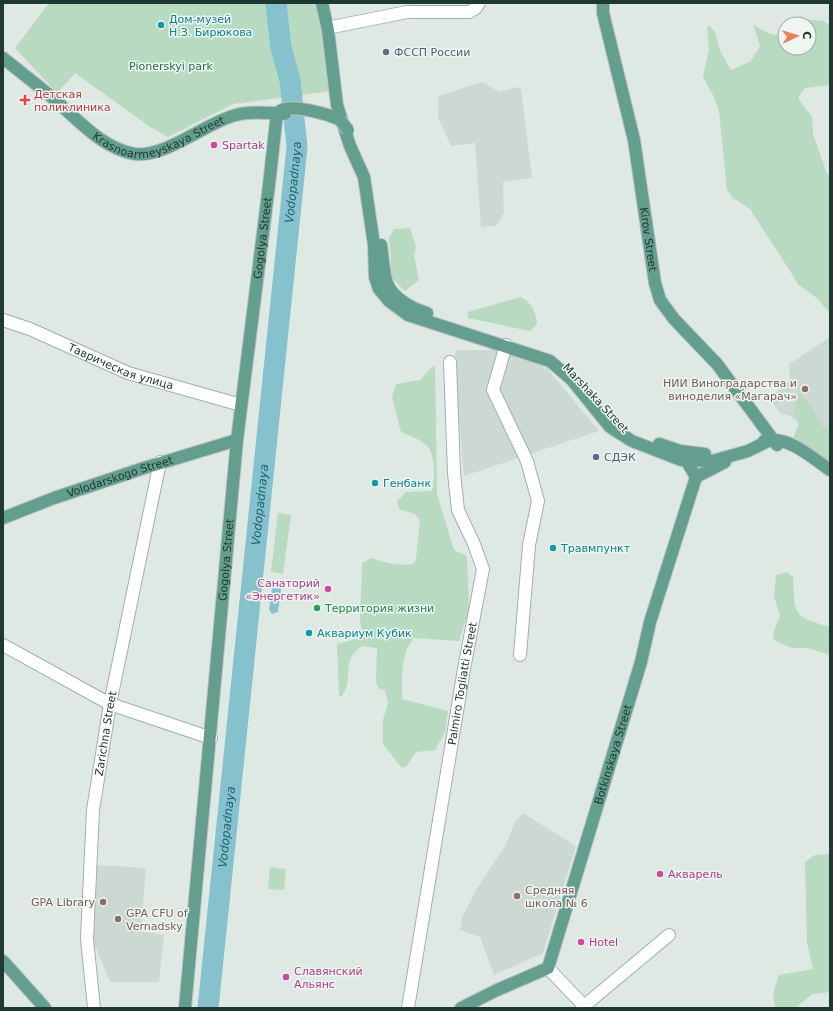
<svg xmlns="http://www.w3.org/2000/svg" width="833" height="1011" font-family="'DejaVu Sans',sans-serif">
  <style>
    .built { fill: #ccd9d3 }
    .green { fill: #b7dac1 }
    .water { fill: #86c2ce }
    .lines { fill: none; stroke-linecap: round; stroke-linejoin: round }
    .river { stroke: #86c2ce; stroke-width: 21 }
    .minor-casing { stroke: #a1b0ab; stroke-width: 14 }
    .major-casing { stroke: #bcc3c2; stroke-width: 14 }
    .minor { stroke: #fff; stroke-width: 12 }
    .major { stroke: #639e8f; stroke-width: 12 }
    .major-bridge-casing { stroke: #bcc3c2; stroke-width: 14; stroke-linecap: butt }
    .major-bridge { stroke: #639e8f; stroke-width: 12 }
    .culture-dot { fill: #0f9aa8; stroke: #eef6f2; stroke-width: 1.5 }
    .service-dot { fill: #5c6f8a; stroke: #eef6f2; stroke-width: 1.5 }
    .health-dot { fill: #e0444e; stroke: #eef6f2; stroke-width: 1.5 }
    .hotel-dot { fill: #d1479c; stroke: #eef6f2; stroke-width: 1.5 }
    .education-dot { fill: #8d6e63; stroke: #eef6f2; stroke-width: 1.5 }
    .leisure-dot { fill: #2e9e5b; stroke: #eef6f2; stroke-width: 1.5 }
    .labels { text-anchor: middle; stroke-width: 3; stroke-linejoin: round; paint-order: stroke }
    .culture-label { font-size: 11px; fill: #0d838f; stroke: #eef6f2; text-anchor: start }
    .service-label { font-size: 11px; fill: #4e5e75; stroke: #eef6f2; text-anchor: start }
    .park-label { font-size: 11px; fill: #2b6d46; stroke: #eef6f2 }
    .health-label { font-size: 11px; fill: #be3a42; stroke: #eef6f2; text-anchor: start }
    .street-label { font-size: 11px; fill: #203832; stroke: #eef6f2 }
    .hotel-label { font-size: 11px; fill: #b23c85; stroke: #eef6f2; text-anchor: start }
    .education-label { font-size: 11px; fill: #785e54; stroke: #eef6f2; text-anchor: end }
    .leisure-label { font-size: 11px; fill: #27864d; stroke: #eef6f2; text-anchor: start }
    .water-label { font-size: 12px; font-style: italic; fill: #1c6272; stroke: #eef6f2 }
  </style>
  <rect width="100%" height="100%" fill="#dee9e4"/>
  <g class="built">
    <polygon points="482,82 500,92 516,87 521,89 532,178 503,182 504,213 496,226 481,227 475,143 451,146 438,117 438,96"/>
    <polygon points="830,337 830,442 817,436 790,416 781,414 769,398 790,381 789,364"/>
    <polygon points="457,350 496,350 546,367 599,431 464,476 454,357"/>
    <polygon points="523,813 576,846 543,953 494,975 480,937 460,930 462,917 479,885 505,846 516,821"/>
    <polygon points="97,865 146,868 141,931 164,935 159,982 110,982 91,936"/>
  </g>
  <g class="green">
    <polygon points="49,3 324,3 331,91 233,104 168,137 150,127 75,73 57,93 15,48"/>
    <path d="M 800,19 L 823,21 L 830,25 L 830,85 L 805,88 L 799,96 L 799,100 L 812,117 L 813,134 L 827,174 L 830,174 L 830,314 L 818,299 L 799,285 L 750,209 L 733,198 L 727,190 L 719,111 L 714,97 L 703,77 L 709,49 L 707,27 L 710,26 L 715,32 L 720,51 L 731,70 L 751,61 L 760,46 L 753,24 C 762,31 774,38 785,34 L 785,48 L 809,48 L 809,24 L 791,24 Z"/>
    <polygon points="410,228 416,246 414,255 419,280 405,291 392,278 390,267 391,257 389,238 394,229"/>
    <path d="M 521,297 C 532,303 536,312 537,324 L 530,331 L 468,318 L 468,312 Z"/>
    <path d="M 433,366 L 435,366 L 437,494 L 454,550 L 467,556 L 469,609 L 459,641 L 414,638 C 400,653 402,679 402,699 L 448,711 L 445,732 L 435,750 L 416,752 L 407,766 L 402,768 L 383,744 L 383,720 L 388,703 L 385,690 L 379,689 L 376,683 L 377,648 L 362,646 C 339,662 355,679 342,696 L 339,696 L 337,644 L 363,637 L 360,620 L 362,563 L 372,558 C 386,563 397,566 413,564 L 416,559 L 420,520 L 415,514 L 399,509 L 397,501 L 406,492 L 432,491 C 435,480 436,454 426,445 C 420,439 409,436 401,432 L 392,397 L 396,384 L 420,380 Z"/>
    <polygon points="799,393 810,404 824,429 830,427 830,464 792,441 799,424 794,412"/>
    <polygon points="278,513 291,515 283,574 271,572"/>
    <path d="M 787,572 L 793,577 C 795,615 792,616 830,627 L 830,655 L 808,648 L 792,648 L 774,640 L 773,633 L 780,616 L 774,596 L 776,575 Z"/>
    <polygon points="830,854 830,992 813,994 795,1008 775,1008 773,993 779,975 813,969 807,943 805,862 815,855"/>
    <polygon points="270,867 286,869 284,890 268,889"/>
  </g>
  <polygon class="water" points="277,586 281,589 278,612 272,614 269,610 272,588"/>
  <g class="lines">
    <path class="river" id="s1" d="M 208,1008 L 297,147 L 290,80 L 281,48 L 276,3"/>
    <defs>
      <g id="minor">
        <polyline points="332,27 407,12 469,12 476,8 479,3"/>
        <path id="s2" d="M 3,320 L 30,329 L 128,373 L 241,405"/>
        <polyline points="506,345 493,390 527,461 538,501 529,545 520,655"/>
        <polyline points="3,645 110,704 211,738"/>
        <polyline points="548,968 586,1008"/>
        <polyline points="584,1006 669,935"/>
        <path id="s3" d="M 94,1008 L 87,939 L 93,810 L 110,704 L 160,462"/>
        <path id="s4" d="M 408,1008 L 464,669 L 483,569 L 474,544 L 458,510 L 454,473 L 450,362"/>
      </g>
      <g id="major">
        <polyline points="322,3 328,30 337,105 350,146 364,177 374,245 375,277 379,289 389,301 408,315 550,361 572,380 610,427 632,441 681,460 712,461 748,451 772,439"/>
        <path id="s5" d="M 603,3 L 603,13 L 634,140 L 655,283 L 660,300 L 674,319 L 717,364 L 777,445"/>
        <path id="s6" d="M 3,58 C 20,72 38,85 55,100 C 78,120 103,149 135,154 C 165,158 207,122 236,115 C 251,111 270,113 285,114"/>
        <path d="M 381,245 C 383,257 383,272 387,283 C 392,298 413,309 427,313"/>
        <path d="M 764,441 C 788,435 811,457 830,470"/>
        <polyline points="659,444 680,451 705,454"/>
        <polyline points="696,477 725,462"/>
        <path id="s7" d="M 3,518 L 54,498 L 144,468 L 237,440"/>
        <polyline points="3,961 45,1008"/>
        <path id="s8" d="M 185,1008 L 237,440 L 269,185 L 277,113 C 279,112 282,109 285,109 C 297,106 329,114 340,120"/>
        <path id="s9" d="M 461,1008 L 497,990 L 548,968 L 641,662 L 650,622 L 696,477 L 683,455"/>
      </g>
    </defs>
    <use href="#minor" class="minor-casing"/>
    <use href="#major" class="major-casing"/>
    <use href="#minor" class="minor"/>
    <use href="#major" class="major"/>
    <defs>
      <polyline id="major-bridge" points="340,120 348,130"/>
    </defs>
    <use href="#major-bridge" class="major-bridge-casing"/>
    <use href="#major-bridge" class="major-bridge"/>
  </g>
  <g class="culture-dot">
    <circle cx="161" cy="25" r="4"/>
    <circle cx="375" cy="483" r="4"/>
    <circle cx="553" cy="548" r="4"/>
    <circle cx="309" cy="633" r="4"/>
  </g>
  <g class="service-dot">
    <circle cx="386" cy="52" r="4"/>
    <circle cx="596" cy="457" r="4"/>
  </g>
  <path class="health-dot" d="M23 94h4v4h4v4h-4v4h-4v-4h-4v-4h4z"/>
  <g class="hotel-dot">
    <circle cx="214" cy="145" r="4"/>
    <circle cx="328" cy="589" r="4"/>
    <circle cx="660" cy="874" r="4"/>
    <circle cx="581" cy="942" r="4"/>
    <circle cx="286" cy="977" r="4"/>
  </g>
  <g class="education-dot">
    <circle cx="805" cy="389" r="4"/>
    <circle cx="517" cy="896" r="4"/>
    <circle cx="103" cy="902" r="4"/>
    <circle cx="118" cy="919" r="4"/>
  </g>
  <circle class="leisure-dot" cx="317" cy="608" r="4"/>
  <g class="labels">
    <g class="culture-label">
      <text x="169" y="23">Дом-музей<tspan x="169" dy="13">Н.З. Бирюкова</tspan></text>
      <text x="383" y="487">Генбанк</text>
      <text x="561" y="552">Травмпункт</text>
      <text x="317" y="637">Аквариум Кубик</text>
    </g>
    <g class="service-label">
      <text x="394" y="56">ФССП России</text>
      <text x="604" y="461">СДЭК</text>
    </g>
    <g class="park-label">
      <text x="171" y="70">Pionerskyi park</text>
    </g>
    <g class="health-label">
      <text x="34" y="98">Детская<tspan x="34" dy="13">поликлиника</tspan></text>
    </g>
    <g class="street-label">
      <text dy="4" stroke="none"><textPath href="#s6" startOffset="190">Krasnoarmeyskaya Street</textPath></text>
      <text dy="4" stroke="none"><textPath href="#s8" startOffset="774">Gogolya Street</textPath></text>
      <text dy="4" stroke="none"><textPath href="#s5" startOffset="241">Kirov Street</textPath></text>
      <text dy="4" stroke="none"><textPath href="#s2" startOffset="127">Таврическая улица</textPath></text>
      <text transform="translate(596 398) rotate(47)" y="4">Marshaka Street</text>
      <text dy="4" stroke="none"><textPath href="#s7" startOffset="124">Volodarskogo Street</textPath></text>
      <text dy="4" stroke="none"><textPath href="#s8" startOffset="450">Gogolya Street</textPath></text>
      <text dy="4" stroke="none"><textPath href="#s4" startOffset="329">Palmiro Togliatti Street</textPath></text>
      <text dy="4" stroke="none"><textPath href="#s3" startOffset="276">Zarichna Street</textPath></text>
      <text dy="4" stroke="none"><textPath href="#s9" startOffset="319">Botkinskaya Street</textPath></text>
    </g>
    <g class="hotel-label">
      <text x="222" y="149">Spartak</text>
      <text x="320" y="587" text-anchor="end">Санаторий<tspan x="320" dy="13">«Энергетик»</tspan></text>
      <text x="668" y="878">Акварель</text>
      <text x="589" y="946">Hotel</text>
      <text x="294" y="975">Славянский<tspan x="294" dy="13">Альянс</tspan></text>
    </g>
    <g class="education-label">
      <text x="797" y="387">НИИ Виноградарства и<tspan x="797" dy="13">виноделия «Магарач»</tspan></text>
      <text x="525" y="894" text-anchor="start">Средняя<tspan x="525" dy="13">школа № 6</tspan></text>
      <text x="95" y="906">GPA Library</text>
      <text x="126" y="917" text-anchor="start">GPA CFU of<tspan x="126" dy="13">Vernadsky</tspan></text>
    </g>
    <g class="leisure-label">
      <text x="325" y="612">Территория жизни</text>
    </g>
    <g class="water-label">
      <text dy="4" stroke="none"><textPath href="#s1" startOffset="830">Vodopadnaya</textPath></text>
      <text dy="4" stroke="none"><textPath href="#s1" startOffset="506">Vodopadnaya</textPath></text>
      <text dy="4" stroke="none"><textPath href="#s1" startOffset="182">Vodopadnaya</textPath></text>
    </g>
  </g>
  <rect width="833" height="1011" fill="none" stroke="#203832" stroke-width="8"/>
  <g transform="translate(797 36) rotate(86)"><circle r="19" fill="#eef6f2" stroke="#9caaa5"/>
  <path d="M0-3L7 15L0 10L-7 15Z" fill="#ee7e57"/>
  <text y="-6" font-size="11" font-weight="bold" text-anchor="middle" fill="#203832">С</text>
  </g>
</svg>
